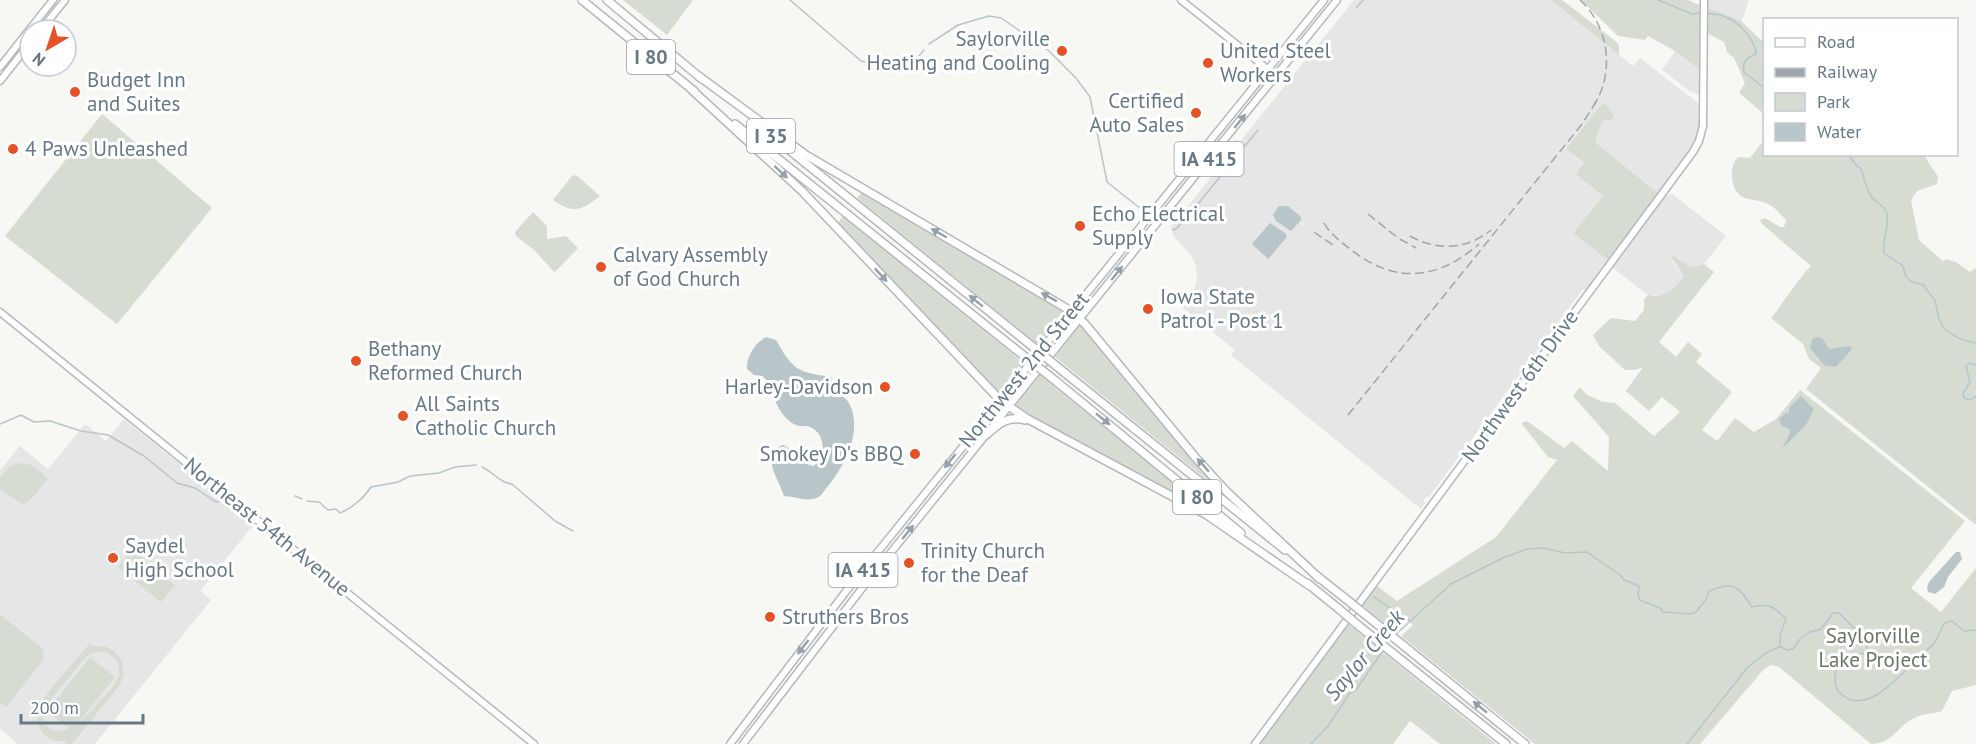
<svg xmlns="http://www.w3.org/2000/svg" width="1976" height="744" font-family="'PT Sans',sans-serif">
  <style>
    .built { fill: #e5e6e5 }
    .green { fill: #d7dcd3; fill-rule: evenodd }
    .water { fill: #b8c5c9 }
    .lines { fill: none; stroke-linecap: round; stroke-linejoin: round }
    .stream { stroke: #b8c5c9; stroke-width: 1.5 }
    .major-casing { stroke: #b4b9bd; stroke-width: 9 }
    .highway-casing { stroke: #b4b8bb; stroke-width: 10 }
    .major { stroke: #fff; stroke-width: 6 }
    .highway { stroke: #fff; stroke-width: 7 }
    .rail { stroke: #9fa7ad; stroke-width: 1.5; stroke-dasharray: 9 4.5; stroke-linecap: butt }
    .highway-bridge-casing { stroke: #b4b8bb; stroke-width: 10; stroke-linecap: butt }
    .highway-bridge { stroke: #fff; stroke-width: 7 }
    .oneway { fill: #94a0aa }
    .poi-dot { fill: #e65126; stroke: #fff; stroke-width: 2 }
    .labels { text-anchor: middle; stroke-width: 6; stroke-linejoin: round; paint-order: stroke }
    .shield { fill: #fff; stroke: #94a0aa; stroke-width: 1.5 }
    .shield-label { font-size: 20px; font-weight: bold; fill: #667886 }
    .poi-label { font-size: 21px; fill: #667886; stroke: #fff; text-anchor: start }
    .street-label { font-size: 21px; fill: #667886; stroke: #fff }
    .park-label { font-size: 21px; fill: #667861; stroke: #fff }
    .water-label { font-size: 22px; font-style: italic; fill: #627982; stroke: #fff }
  </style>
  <rect width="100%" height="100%" fill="#f7f7f4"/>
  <g class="built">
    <polygon points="1354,0 1551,0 1633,66 1640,58 1698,103 1701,109 1700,130 1697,141 1659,194 1595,142 1599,129 1604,120 1605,102 1566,149 1584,164 1576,174 1603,196 1573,233 1609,261 1587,291 1583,289 1429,497 1426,497 1423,500 1425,503 1421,509 1231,355 1235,350 1182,307 1195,287 1197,276 1196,266 1191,255 1174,237 1171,227"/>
    <polygon points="1704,0 1749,0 1740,25 1704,12"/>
    <polygon points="1675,51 1702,71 1700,95 1691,92 1662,70"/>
    <polygon points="1672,194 1726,236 1704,264 1691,267 1674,256 1672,261 1684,276 1675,288 1665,295 1648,295 1612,267 1662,199 1667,195"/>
    <polygon points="124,419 254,524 200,591 211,600 95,744 18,744 0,729 0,470 20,446 48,469 85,424 106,441"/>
  </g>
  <g class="green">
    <polygon points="623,0 693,0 667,35"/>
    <polygon points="1551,0 1562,0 1614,40 1619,45 1619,55"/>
    <polygon points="1581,0 1688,0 1701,6 1702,71 1675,51 1648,36 1645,40 1618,36"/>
    <polygon points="1707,8 1740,20 1761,40 1764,40 1764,114 1739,93 1745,83 1734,58 1727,52 1724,42 1707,33"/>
    <polygon points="1604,102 1614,116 1612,120 1604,120 1599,129 1595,142 1659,194 1609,261 1573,233 1603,196 1576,174 1584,163 1566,149"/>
    <polygon points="102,114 212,208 117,324 5,236"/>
    <path d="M 1764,140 L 1764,154 L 1925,155 C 1927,163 1934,169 1938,177 L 1937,184 L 1917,191 L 1911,200 L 1919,240 L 1944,262 L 1945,259 L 1956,262 L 1970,272 L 1976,268 L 1976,525 L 1806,389 L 1821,368 L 1809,359 L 1803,344 L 1771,318 C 1785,301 1796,281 1811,266 L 1762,224 L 1760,220 L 1765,218 L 1780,227 L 1784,227 L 1786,220 C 1778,211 1771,203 1759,201 C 1753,199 1747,200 1741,196 C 1730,189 1729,166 1738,157 L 1750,158 Z"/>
    <path d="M 576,175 L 600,196 C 581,211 573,214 553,200 L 572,176 Z"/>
    <polygon points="862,192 1064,310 1064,315 1040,346 857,198"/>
    <polygon points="533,212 547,226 547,239 566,236 578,248 556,271 554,272 535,251 516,236 515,232"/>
    <polygon points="843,216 1025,364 1000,396 971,363 938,334 837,224"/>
    <path d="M 1674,256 L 1691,267 L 1704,264 L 1714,272 L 1659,342 L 1676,357 L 1688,342 L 1702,354 L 1696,362 L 1732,392 L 1702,430 L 1717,441 L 1735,418 L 1754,432 L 1776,419 L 1800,390 L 1965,521 L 1911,588 L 1941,612 L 1976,568 L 1976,685 L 1952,691 L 1942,711 C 1933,714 1923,713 1914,718 C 1897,727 1893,743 1871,744 L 1779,667 L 1771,665 L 1764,669 L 1700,744 L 1535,744 L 1401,636 L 1413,625 L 1407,620 L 1395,632 L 1362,605 L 1376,585 L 1397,601 L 1496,537 L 1557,460 L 1548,457 L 1521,423 L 1527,421 L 1564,448 L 1572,441 L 1608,471 L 1609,437 L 1573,396 L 1580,387 L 1587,395 L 1603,402 L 1615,403 L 1654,436 L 1680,412 L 1662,397 L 1649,411 L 1626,391 L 1643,367 L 1635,370 L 1625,370 L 1599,346 L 1593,335 L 1611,318 L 1635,321 L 1644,310 L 1644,299 L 1648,295 C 1666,298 1674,290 1684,276 L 1671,257 Z"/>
    <path d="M 1080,325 C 1128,385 1182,442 1232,500 L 1055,357 Z"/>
    <polygon points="1040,375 1210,512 1209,514 1026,416 1015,406"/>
    <path d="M 21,463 L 31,465 L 48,478 C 40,488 33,500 23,505 L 0,489 L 0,477 L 11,465 Z"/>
    <polygon points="132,550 175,585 161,602 118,567"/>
    <polygon points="0,614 43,649 44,659 6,707 0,702"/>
    <polygon points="1348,624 1496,744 1440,744 1410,721 1393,744 1259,744"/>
    <path d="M 90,643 L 94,646 L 107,647 L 114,651 L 122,661 L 124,675 L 119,686 L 72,744 L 65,744 L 67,741 C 57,742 48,740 42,732 C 37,725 36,717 38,709 C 43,695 79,657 90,643 ZM 100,651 C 111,653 121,661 119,674 C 117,685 104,696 97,704 C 85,720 58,744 43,722 L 43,713 L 47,704 L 85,658 L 90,654 Z"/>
    <polygon points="90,657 115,677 72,731 47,711"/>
  </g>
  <g class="water">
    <polygon points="1279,206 1288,206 1301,217 1301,220 1291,231 1276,221 1273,215"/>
    <polygon points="1270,223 1285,233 1287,237 1268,259 1252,244"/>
    <path d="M 766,337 L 776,340 C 793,370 797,372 831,377 C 834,395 846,394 851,407 C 861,435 845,464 829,485 C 826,488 823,493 820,496 C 808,504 796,496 784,496 C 779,480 766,465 774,449 L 783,445 C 797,451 796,463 814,466 L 823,456 C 823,444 823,433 810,427 C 806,425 800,427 796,425 C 782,419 772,399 772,385 L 762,376 L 754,375 L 747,369 C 746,357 755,343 766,337 Z"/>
    <polygon points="1819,337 1822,338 1829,349 1850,346 1852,349 1836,367 1825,366 1810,348 1813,338"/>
    <polygon points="1801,396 1814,409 1806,425 1782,449 1790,433 1789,429 1781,425 1779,419 1787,412 1796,419 1789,413 1789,408"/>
    <polygon points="1956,552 1960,552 1962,559 1948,577 1944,587 1935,594 1928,592 1927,587 1929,582"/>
  </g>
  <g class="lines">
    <g class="stream">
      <polyline points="790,0 861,61 895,69 906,63 914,62 924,50"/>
      <polyline points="1658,0 1692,14 1699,13"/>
      <polyline points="1356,8 1363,0"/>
      <path d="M 1708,13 C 1713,15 1718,14 1723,16 C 1738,21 1752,36 1756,51 L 1755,55 C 1746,57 1742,62 1744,72 L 1764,88"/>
      <polyline points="929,44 958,25 989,16 1001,18 1049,51 1076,78 1090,97 1107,182 1141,209"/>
      <path d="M 1848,154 L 1857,166 L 1861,169 C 1864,178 1866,188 1871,196 C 1876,203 1886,206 1887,214 C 1890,228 1881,240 1884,253 L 1903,266 L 1906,277 L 1912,282 L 1924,285 C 1926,291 1932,295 1935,301 C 1937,307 1937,314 1940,321 C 1945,334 1963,341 1976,343"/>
      <polyline points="1173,230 1177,228 1193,210 1258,130"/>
      <polyline points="1976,365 1969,363 1966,367 1970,382 1963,393 1964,398 1970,400 1976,396"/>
      <polyline points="0,424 21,415 34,422 50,421 81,431 108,435 144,456 177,483 195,488 216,502 221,501"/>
      <path d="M 482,467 C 493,472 500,483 512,484 L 555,521 L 573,531"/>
      <polyline points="295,496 302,499"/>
      <path d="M 307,501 L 319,502 L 328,510 L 336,509 L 340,513 C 352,508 364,498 371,487 L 398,482 L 410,476 L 439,473 L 455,467 L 476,465"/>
      <polyline points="1374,597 1410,621"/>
      <path d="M 1394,636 L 1451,584 L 1503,558 L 1527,549 L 1543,548 L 1565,553 L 1587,552 L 1620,575 L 1624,580 L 1639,586 L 1638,596 L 1640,600 L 1660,608 L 1663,612 L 1692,614 L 1697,611 L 1706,599 L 1709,591 C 1733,581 1738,585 1752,607 C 1770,603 1774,607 1786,619 L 1780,635 L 1780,647"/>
      <path d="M 1781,647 L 1787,650 L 1793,649 L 1800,639 L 1810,632 L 1821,629 L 1833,613 L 1839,613 L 1866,640 L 1867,650 L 1865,653 L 1841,658 C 1836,668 1831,684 1840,693 C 1867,719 1903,672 1920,655 C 1924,651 1931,648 1934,643 C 1939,637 1940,629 1945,623 L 1952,621 L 1964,631 L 1976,630"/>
      <polyline points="1311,744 1328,726 1349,694 1356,690 1384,649"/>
      <polyline points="1687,744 1747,668 1764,654 1779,647"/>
    </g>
    <defs>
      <g id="major">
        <polyline points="1181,0 1271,72"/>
        <polyline points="41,30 65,0"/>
        <polyline points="0,67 53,0"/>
        <polyline points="0,81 30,43"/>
        <polyline points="0,312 534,744"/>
        <polyline points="730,744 847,590 1324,0"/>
        <polyline points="743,744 863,587 1337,0"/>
        <polyline points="1255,744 1693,152 1699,141 1703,126 1704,0"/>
      </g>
      <g id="highway">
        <polyline points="582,0 694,91"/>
        <polyline points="607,0 702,79"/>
        <polyline points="700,77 806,155 1071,311 1085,324 1195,457 1226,491 1320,579"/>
        <polyline points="692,90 802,191 1000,400 1026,418 1207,515 1310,586"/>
        <polyline points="735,124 1014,348"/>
        <polyline points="757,124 1022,338"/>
        <polyline points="1065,373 1285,550"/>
        <polyline points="1057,382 1241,533"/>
        <path d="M 986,435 C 998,424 1008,415 1025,420"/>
        <polyline points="1317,576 1346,599"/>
        <polyline points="1307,583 1339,609"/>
        <polyline points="1367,616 1525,744"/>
        <polyline points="1359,626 1506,744"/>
      </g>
    </defs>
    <use href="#major" class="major-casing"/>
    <use href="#highway" class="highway-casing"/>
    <use href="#major" class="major"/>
    <use href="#highway" class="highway"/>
    <g class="rail">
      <path d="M 1580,0 C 1609,26 1615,73 1594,105"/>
      <polyline points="1368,214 1398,238 1416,248"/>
      <path d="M 1324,223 C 1330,234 1340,241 1350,249 C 1394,284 1437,281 1479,244"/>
      <polyline points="1314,232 1336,247"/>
      <path d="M 1410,236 C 1436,251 1467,250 1491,230"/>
      <polyline points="1348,415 1582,124 1598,99"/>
    </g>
    <defs>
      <g id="highway-bridge">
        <polyline points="1022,338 1065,373"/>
        <polyline points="1014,348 1057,382"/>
        <polyline points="1346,599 1367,616"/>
        <polyline points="1339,609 1359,626"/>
      </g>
    </defs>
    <use href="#highway-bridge" class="highway-bridge-casing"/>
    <use href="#highway-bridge" class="highway-bridge"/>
  </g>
  <defs><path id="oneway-solid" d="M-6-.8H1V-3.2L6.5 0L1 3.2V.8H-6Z" transform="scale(1.5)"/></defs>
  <g class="oneway">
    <use href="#oneway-solid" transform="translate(1240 121) rotate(-51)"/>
    <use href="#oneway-solid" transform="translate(781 172) rotate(43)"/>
    <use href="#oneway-solid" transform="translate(939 233) rotate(-150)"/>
    <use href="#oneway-solid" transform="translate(1117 273) rotate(-51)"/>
    <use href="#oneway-solid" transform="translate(881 275) rotate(47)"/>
    <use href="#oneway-solid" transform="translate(1049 297) rotate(-151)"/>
    <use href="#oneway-solid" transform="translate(976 301) rotate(-141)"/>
    <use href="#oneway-solid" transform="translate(1103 419) rotate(39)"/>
    <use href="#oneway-solid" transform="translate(950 461) rotate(129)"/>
    <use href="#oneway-solid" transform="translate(1203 465) rotate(-132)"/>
    <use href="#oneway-solid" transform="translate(908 532) rotate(-51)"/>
    <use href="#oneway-solid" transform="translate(803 647) rotate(128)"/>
    <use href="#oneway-solid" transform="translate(1480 707) rotate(-141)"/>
  </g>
  <g class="poi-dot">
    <circle cx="1062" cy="51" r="6"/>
    <circle cx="1208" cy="63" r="6"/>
    <circle cx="75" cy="92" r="6"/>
    <circle cx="1196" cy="113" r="6"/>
    <circle cx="13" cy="149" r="6"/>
    <circle cx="1080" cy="226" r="6"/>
    <circle cx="601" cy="267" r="6"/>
    <circle cx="1148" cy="309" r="6"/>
    <circle cx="356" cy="361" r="6"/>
    <circle cx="885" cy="387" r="6"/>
    <circle cx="403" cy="416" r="6"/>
    <circle cx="915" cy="454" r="6"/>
    <circle cx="113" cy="558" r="6"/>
    <circle cx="909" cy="563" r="6"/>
    <circle cx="770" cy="617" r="6"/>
  </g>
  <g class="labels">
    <g class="shield">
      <rect x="627" y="40" width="48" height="34" rx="4.5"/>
      <rect x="747" y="119" width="48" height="34" rx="4.5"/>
      <rect x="1174.5" y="142" width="69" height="34" rx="4.5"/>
      <rect x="1173" y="480" width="48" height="34" rx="4.5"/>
      <rect x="828.5" y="553" width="69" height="34" rx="4.5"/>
    </g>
    <g class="shield-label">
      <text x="651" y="64">I 80</text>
      <text x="771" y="143">I 35</text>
      <text x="1209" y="166">IA 415</text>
      <text x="1197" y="504">I 80</text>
      <text x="863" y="577">IA 415</text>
    </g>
    <g class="poi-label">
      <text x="1050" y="46" text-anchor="end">Saylorville<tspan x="1050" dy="24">Heating and Cooling</tspan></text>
      <text x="1220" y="58">United Steel<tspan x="1220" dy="24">Workers</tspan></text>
      <text x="87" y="87">Budget Inn<tspan x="87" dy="24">and Suites</tspan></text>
      <text x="1184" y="108" text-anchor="end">Certified<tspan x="1184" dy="24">Auto Sales</tspan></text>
      <text x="25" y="156">4 Paws Unleashed</text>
      <text x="1092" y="221">Echo Electrical<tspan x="1092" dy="24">Supply</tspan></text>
      <text x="613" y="262">Calvary Assembly<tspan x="613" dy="24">of God Church</tspan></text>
      <text x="1160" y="304">Iowa State<tspan x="1160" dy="24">Patrol - Post 1</tspan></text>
      <text x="368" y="356">Bethany<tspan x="368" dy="24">Reformed Church</tspan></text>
      <text x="873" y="394" text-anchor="end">Harley-Davidson</text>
      <text x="415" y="411">All Saints<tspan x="415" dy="24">Catholic Church</tspan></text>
      <text x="903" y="461" text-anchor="end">Smokey D's BBQ</text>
      <text x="125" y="553">Saydel<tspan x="125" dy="24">High School</tspan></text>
      <text x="921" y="558">Trinity Church<tspan x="921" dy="24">for the Deaf</tspan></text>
      <text x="782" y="624">Struthers Bros</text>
    </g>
    <g class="street-label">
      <text transform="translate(1024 370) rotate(-51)" y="7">Northwest 2nd Street</text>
      <text transform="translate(1520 386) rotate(-54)" y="7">Northwest 6th Drive</text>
      <text transform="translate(267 527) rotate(39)" y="7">Northeast 54th Avenue</text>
    </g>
    <g class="park-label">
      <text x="1873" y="643">Saylorville<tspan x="1873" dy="24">Lake Project</tspan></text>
    </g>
    <g class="water-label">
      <text transform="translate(1364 655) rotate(-50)" y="8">Saylor Creek</text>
    </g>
  </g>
  <rect x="1763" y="18" width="195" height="138" fill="#ffffff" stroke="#c2c9cf" stroke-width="1.5"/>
  <rect x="1775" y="38" width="30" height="9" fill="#ffffff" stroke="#c2c9cf" stroke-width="1.5"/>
  <text x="1817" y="48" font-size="18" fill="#667886">Road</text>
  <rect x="1775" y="68" width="30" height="9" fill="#9fa7ad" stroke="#c2c9cf" stroke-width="1.5"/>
  <text x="1817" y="78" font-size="18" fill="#667886">Railway</text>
  <rect x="1775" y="93" width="30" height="18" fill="#d7dcd3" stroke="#c2c9cf" stroke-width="1.5"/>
  <text x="1817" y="108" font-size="18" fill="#667886">Park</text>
  <rect x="1775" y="123" width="30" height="18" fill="#b8c5c9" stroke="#c2c9cf" stroke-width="1.5"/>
  <text x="1817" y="138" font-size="18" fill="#667886">Water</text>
  <g transform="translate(48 48) rotate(219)"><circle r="28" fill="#ffffff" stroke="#c2c9cf" stroke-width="1.5"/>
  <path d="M0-4.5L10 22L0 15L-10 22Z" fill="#e65126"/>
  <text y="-9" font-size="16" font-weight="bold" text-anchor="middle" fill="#667886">N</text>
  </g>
  <path d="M21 714v9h122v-9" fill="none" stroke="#667886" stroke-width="3"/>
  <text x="30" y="714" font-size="18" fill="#667886" stroke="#ffffff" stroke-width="4.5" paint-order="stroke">200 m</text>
</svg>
